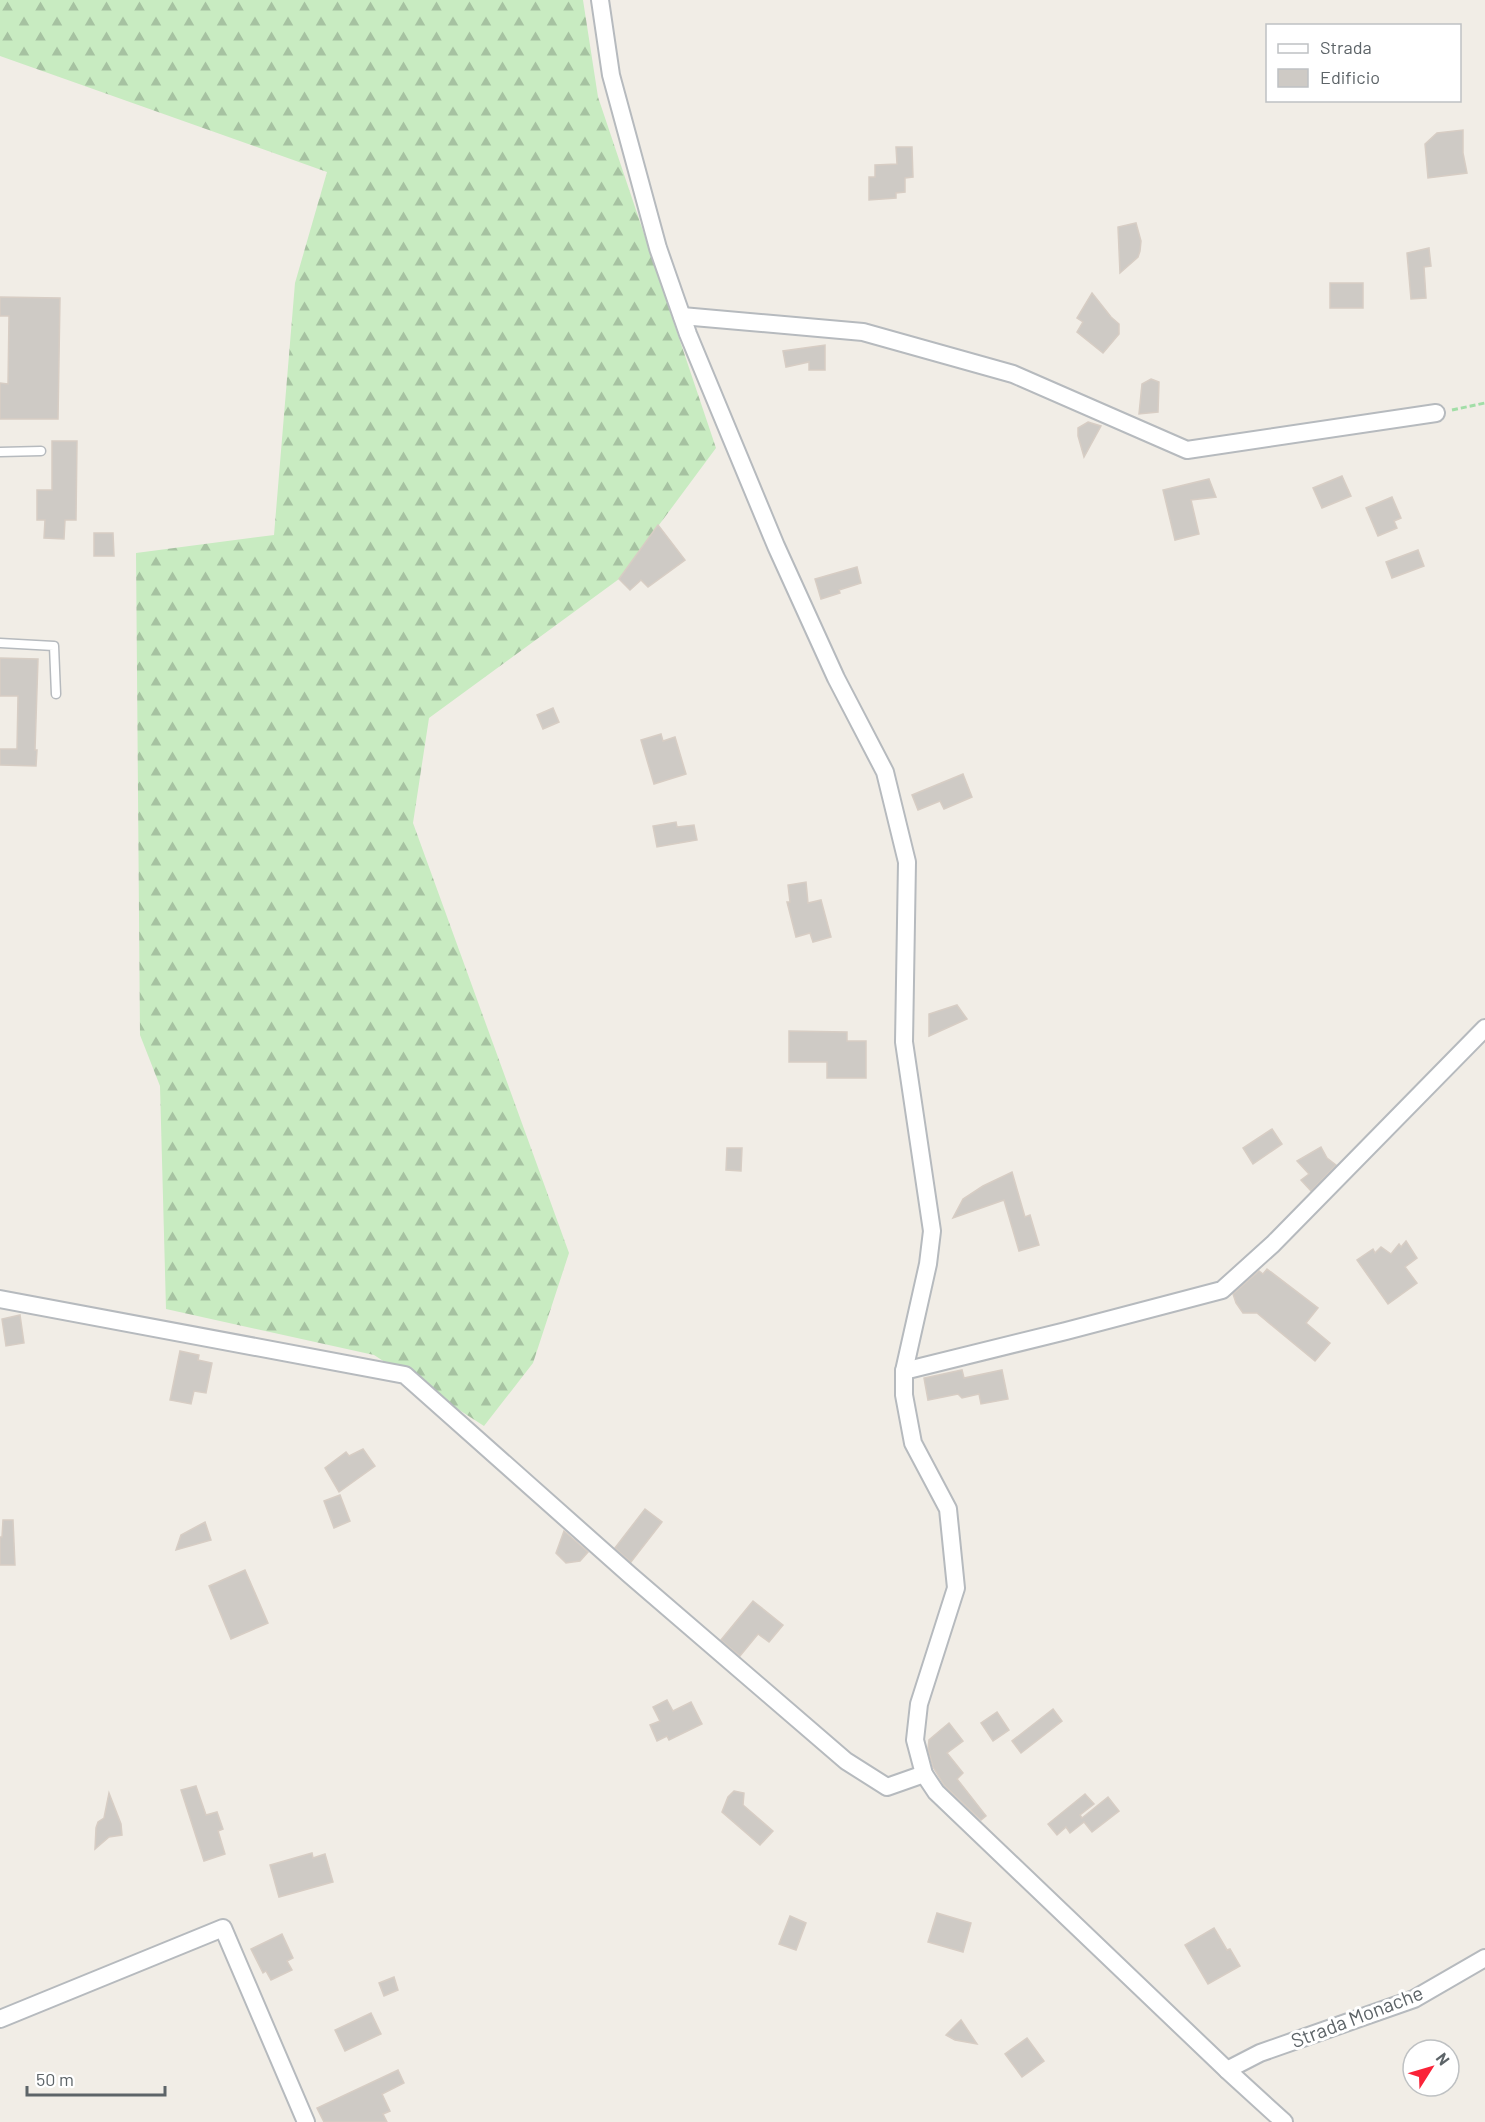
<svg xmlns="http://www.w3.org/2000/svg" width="1485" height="2122" font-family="Barlow,sans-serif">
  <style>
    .forest { fill: url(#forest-firs) }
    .building { fill: #cecac5; stroke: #d7cdc4; stroke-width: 1.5 }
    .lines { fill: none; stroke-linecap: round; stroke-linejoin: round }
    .service-casing { stroke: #b6babe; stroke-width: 11 }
    .minor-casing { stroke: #b6babe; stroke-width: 20 }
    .path { stroke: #a2dea7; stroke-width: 3; stroke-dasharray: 6 3; stroke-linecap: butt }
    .service { stroke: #fff; stroke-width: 8 }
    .minor { stroke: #fff; stroke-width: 16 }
    .labels { text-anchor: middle; stroke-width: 6; stroke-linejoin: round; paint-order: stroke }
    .street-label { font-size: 20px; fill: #5d6468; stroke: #fff }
  </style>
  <defs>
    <pattern id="forest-firs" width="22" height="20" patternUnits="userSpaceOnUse" patternTransform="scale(1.5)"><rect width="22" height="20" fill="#c8ebc1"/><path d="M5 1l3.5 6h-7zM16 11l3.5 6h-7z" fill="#a6c2a1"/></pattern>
  </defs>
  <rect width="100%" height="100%" fill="#f1ede6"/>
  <polygon class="forest" points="0,0 583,0 598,97 716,448 619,579 429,718 413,823 569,1253 533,1363 484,1426 374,1355 166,1309 160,1086 140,1035 136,553 274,535 295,283 327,172 0,56"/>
  <g class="building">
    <polygon points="1463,130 1463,153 1467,173 1428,178 1425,144 1437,133"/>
    <polygon points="896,147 912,147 913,177 905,178 905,192 896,193 896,198 869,200 869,177 875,177 875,165 897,164"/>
    <polygon points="1136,223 1141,241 1140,251 1138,257 1120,273 1118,227"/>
    <polygon points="1429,248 1431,266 1424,267 1426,298 1411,299 1407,253"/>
    <rect x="1330" y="283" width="33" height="25"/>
    <polygon points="1092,293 1111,317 1119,324 1119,334 1103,353 1077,332 1083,322 1077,318"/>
    <polygon points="0,297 60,298 58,419 0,419 0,383 8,384 9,316 0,316"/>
    <polygon points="825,345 825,370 809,370 809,362 786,367 783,351"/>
    <polygon points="1151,379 1159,382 1158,412 1139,414 1142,384"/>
    <polygon points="1088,422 1101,426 1084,457 1078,436 1078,428"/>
    <polygon points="52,441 77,441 76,520 65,520 64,539 44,538 45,520 37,520 37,490 52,490"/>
    <polygon points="1342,476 1351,496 1322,508 1313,488"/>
    <polygon points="1209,479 1216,497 1191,500 1199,534 1175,540 1163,490"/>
    <polygon points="1392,497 1401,518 1394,521 1397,528 1378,536 1366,508"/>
    <polygon points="658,525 685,560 648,587 641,580 630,590 619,579"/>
    <polygon points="94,533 113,533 114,556 94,556"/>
    <polygon points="1418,550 1424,566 1392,578 1386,562"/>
    <polygon points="857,567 861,583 839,590 840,593 821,599 815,579"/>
    <polygon points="0,658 38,659 35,750 37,750 36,766 0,765 0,749 17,749 18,696 0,696"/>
    <polygon points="553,708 559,722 543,729 537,715"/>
    <polygon points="661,734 663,741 675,737 686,774 654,784 641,740"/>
    <polygon points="963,774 972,797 944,809 940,801 918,810 912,795"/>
    <polygon points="676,822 677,827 694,825 697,840 657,847 653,826"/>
    <polygon points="806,882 808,903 821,900 831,937 813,942 810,933 796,937 787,902 790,902 788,885"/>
    <polygon points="957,1005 967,1019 929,1036 929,1014"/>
    <polygon points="789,1031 847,1032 847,1041 866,1041 866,1078 827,1078 827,1062 789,1062"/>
    <polygon points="1272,1129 1282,1144 1253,1164 1243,1148"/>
    <polygon points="1321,1147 1327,1158 1336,1165 1311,1191 1301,1180 1309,1174 1297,1161"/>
    <polygon points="727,1148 742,1148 741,1171 726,1170"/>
    <polygon points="1012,1172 1025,1217 1030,1215 1039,1245 1019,1251 1004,1200 953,1218 963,1199 983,1186"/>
    <polygon points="1406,1241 1417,1258 1405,1267 1417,1283 1388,1304 1357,1260 1373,1249 1375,1253 1381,1247 1391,1254 1399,1244 1401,1247"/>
    <polygon points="1267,1269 1318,1308 1306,1323 1330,1343 1315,1361 1257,1313 1243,1313 1236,1303 1233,1294 1259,1271 1263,1274"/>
    <polygon points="20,1315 24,1343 6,1346 2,1319"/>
    <polygon points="180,1351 199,1355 198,1360 212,1363 206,1393 194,1391 191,1404 170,1400"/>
    <polygon points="962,1370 964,1378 1002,1370 1008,1399 981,1404 979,1394 962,1398 958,1394 928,1400 924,1378"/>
    <polygon points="363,1449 375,1466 339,1492 325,1468 346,1452 349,1456"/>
    <polygon points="340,1495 350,1521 334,1528 324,1501"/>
    <polygon points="645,1509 662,1522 631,1562 615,1548"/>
    <polygon points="3,1520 13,1520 15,1565 0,1565 0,1537 2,1537"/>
    <polygon points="205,1522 211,1540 176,1550 181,1535"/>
    <polygon points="564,1531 588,1552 580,1561 566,1563 556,1553"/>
    <polygon points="245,1570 268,1623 231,1639 209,1586"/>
    <polygon points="753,1601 783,1625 769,1642 758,1634 740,1656 721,1640"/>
    <polygon points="667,1700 673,1711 691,1702 702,1724 669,1740 667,1736 657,1741 650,1725 660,1721 653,1707"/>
    <polygon points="1053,1709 1062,1721 1021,1753 1012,1741"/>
    <polygon points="997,1712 1009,1730 993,1741 981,1723"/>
    <polygon points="949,1723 963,1741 947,1753 963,1773 957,1779 986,1816 981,1820 944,1785 933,1767 928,1749 929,1740"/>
    <polygon points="196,1786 206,1815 217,1812 223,1829 218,1831 225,1854 204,1861 181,1790"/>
    <polygon points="734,1791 744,1793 743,1805 773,1831 760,1845 722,1812 728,1797"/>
    <polygon points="109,1793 121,1824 122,1835 109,1837 95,1849 96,1828 98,1822 104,1818"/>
    <polygon points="1085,1794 1094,1804 1080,1815 1082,1818 1108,1797 1119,1811 1092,1832 1084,1822 1070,1833 1066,1827 1057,1835 1048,1824"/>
    <polygon points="312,1853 313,1858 325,1854 333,1882 279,1897 270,1865"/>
    <polygon points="937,1913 971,1923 963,1952 928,1942"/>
    <polygon points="790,1916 806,1923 796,1950 779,1944"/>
    <polygon points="1214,1928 1227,1950 1230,1949 1240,1966 1208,1984 1185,1945"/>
    <polygon points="282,1934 293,1958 287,1961 292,1970 271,1980 266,1971 263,1973 251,1949"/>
    <polygon points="394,1977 398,1990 384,1996 379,1983"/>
    <polygon points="371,2013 381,2034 345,2051 335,2030"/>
    <polygon points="961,2020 977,2044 955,2040 946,2035"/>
    <polygon points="1027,2038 1044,2061 1022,2077 1005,2054"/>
    <polygon points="398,2070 404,2083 382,2094 390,2111 383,2114 387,2122 324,2122 317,2108"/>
  </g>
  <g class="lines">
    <defs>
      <g id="service">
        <polyline points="0,452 41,451"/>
        <polyline points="0,643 54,646 56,694"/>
      </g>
      <g id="minor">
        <polyline points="600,0 611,75 658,248 688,334 776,546 836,678 885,772 907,862 904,1042 932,1231 928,1264 904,1371 904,1395 913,1443 948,1509 956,1588 919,1704 915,1740 924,1774 936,1792 1227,2070 1284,2122"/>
        <polyline points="682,316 863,332 1013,374 1187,450 1436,413"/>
        <polyline points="0,1299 405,1375 630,1575 846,1761 887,1787 924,1774"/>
        <polyline points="904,1371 1066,1331 1222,1290 1273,1244 1485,1028"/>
        <polyline points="0,2019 223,1928 306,2122"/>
        <polyline points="1227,2070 1260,2053 1414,1999 1485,1958"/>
      </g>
    </defs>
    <use href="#service" class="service-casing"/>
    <use href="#minor" class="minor-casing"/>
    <polyline class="path" points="1452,410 1485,403"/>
    <use href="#service" class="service"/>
    <use href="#minor" class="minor"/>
  </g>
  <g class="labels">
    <g class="street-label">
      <text transform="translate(1357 2017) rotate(-21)" y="7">Strada Monache</text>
    </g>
  </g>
  <rect x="1266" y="24" width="195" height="78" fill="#ffffff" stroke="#bec1c3" stroke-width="1.5"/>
  <rect x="1278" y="44" width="30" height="9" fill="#ffffff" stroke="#bec1c3" stroke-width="1.5"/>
  <text x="1320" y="54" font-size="18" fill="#5d6468">Strada</text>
  <rect x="1278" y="69" width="30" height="18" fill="#cecac5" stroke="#bec1c3" stroke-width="1.5"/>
  <text x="1320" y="84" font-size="18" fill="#5d6468">Edificio</text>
  <g transform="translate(1431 2068) rotate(53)"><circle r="28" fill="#ffffff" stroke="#bec1c3" stroke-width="1.5"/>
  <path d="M0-4.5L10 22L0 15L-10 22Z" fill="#fa2338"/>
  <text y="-9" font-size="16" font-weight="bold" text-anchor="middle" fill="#5d6468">N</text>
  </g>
  <path d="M27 2086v9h138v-9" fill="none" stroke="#5d6468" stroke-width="3"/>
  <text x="36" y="2086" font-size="18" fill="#5d6468" stroke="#ffffff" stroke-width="4.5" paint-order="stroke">50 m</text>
</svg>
